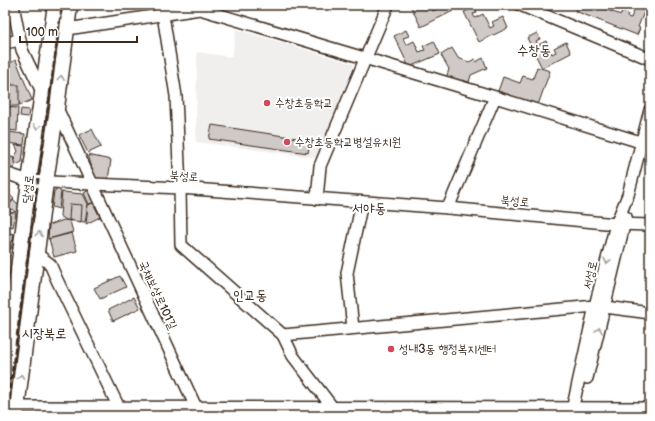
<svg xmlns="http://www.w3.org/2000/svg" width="655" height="421" font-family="'Balsamiq Sans','Poor Story',sans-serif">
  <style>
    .built { fill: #f1efee }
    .building { fill: #cfcac7; stroke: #3b2a1e }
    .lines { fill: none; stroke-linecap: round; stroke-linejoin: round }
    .minor-casing { stroke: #3b2a1e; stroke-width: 14 }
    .major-casing { stroke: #3b2a1e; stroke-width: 17 }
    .minor { stroke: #fff; stroke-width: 11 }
    .major { stroke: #fff; stroke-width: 14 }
    .rail { stroke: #3b2a1e; stroke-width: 2.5; stroke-dasharray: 6 3; stroke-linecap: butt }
    .oneway { stroke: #a79f9a }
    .poi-dot { fill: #d1495b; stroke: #fff; stroke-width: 1.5 }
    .labels { text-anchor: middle; stroke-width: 4; stroke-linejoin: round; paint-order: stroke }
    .poi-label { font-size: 12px; fill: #3b2a1e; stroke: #fff; text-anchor: start }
    .street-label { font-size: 12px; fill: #3b2a1e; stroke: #fff }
    .quarter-label { font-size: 14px; fill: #3b2a1e; stroke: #fff }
  </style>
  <rect width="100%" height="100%" fill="#fff"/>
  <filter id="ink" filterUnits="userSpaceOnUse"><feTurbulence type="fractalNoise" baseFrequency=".025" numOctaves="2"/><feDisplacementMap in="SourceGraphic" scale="8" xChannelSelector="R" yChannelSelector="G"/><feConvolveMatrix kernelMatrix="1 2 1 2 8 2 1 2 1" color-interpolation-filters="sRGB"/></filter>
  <g filter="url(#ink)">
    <polygon class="built" points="236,29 354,64 318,158 196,142 197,52 232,57"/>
    <g class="building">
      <polygon points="410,5 430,5 433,11 437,9 435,5 451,5 453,11 421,27"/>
      <polygon points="577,5 603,5 602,8 621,15 622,12 628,14 627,17 631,18 636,5 647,5 638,27 640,28 637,35 575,11"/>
      <polygon points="475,7 477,13 473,14 475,18 483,14 490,28 494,26 492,22 503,17 508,28 479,42 464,12"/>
      <polygon points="406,30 409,36 403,38 406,45 414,41 419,52 425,50 423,46 434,41 440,54 409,67 394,36"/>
      <polygon points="537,33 540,39 536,41 538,45 546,41 552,54 556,52 554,48 566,42 571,53 542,68 527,38"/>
      <polygon points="452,48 458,58 469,62 475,59 476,62 483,58 487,68 471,75 469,82 462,80 461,83 446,79 449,69 441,55"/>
      <polygon points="16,60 32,100 20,105 5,68 5,65"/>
      <polygon points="537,67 550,71 537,108 497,94 503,77 520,83 523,76 533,79"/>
      <rect x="6" y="85" width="13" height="21"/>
      <polygon points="5,107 18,108 17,131 5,130"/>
      <polygon points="21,109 29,110 28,117 20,116"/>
      <polygon points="212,125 310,140 308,153 209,139"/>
      <polygon points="92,129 101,147 88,153 79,135"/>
      <polygon points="7,132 25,134 24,145 5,143"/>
      <polygon points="15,145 24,146 22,162 16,165 14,158 18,151"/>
      <polygon points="88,155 111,160 108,180 95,178"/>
      <polygon points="13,157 15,167 9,170 5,168 5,158"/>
      <polygon points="57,189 61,191 59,209 52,207 54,191"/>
      <polygon points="5,190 14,199 5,207"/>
      <polygon points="89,190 94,202 89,204 84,193"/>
      <polygon points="62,192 83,194 88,204 85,222 66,220 60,216"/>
      <polygon points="14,200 21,207 15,212 12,209 9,210 6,207"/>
      <polygon points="93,203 100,217 86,224 88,205"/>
      <polygon points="70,204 82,205 81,222 69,220"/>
      <polygon points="5,211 16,213 13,227 5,225"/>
      <polygon points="64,220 70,221 73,232 48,239 49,225"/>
      <polygon points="5,232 14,234 11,249 5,248"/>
      <polygon points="72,233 77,251 54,257 49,239"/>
      <polygon points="5,255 9,255 8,264 5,264"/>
      <polygon points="5,272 9,273 8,286 5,286"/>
      <polygon points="120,276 126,287 100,299 94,288"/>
      <polygon points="134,297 140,308 113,321 108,310"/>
    </g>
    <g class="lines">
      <defs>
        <g id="minor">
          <polyline points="13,5 22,50 42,92"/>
          <polyline points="160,5 163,15 176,96 180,188 181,245 283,335 293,356 333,408 335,414"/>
          <polyline points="520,5 650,59"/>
          <polyline points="67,29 200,9 495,97 650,145"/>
          <polyline points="5,43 20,40"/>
          <polyline points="57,108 200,416"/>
          <polyline points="5,173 29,181 180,188 448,208 616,224 650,225"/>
          <polyline points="317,199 320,166 388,5"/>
          <polyline points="448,208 495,97"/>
          <polyline points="37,254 50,264 57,280 123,416"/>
          <polyline points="605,307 650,313"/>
          <polyline points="353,328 347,273 362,202"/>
          <polyline points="283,335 595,306"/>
          <polyline points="587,378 626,217"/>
          <polyline points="5,407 650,408"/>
          <polyline points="571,415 595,306 616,224 628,195 650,110"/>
        </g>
        <g id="major">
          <polyline points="5,373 29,181 55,5"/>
          <polyline points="16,416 46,182 57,108 70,5"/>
        </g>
      </defs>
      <use href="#minor" class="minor-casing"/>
      <use href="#major" class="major-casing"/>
      <use href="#minor" class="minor"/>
      <use href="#major" class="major"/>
      <polyline class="rail" points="6,416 62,5"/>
    </g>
    <defs><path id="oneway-chevron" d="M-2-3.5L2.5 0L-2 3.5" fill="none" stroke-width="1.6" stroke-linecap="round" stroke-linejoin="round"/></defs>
    <g class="oneway">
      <use href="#oneway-chevron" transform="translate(61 78) rotate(-83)"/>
      <use href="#oneway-chevron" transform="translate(37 127) rotate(98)"/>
      <use href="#oneway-chevron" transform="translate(39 234) rotate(-83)"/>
      <use href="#oneway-chevron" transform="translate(607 261) rotate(104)"/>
      <use href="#oneway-chevron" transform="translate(599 330) rotate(-76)"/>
      <use href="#oneway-chevron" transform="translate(21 377) rotate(-83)"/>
    </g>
  </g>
  <g class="poi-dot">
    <circle cx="267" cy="103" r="4"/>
    <circle cx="287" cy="142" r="4"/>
    <circle cx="391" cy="349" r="4"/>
  </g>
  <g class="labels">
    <g class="poi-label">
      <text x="275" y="107">수창초등학교</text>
      <text x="295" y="146">수창초등학교병설유치원</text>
      <text x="399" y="353">성내3동 행정복지센터</text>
    </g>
    <g class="street-label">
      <text transform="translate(184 176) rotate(4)" y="4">북성로</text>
      <text transform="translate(28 189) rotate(-83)" y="4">달성로</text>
      <text transform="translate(515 201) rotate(5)" y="4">북성로</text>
      <text transform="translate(590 275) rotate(-76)" y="4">서성로</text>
      <text transform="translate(158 295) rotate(65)" y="4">국채보상로101길</text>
    </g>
    <g class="quarter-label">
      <text x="534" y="55">수창동</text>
      <text x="369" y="213">서야동</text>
      <text x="250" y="300">인교동</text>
      <text x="44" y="338">시장북로</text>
    </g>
  </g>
  <rect width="655" height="421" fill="none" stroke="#fff" stroke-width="20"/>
  <rect x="10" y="10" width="635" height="401" fill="none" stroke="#3b2a1e" stroke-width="1.5" filter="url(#ink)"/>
  <path d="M20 36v6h117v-6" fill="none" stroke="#3b2a1e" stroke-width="2"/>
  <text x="26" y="36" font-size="12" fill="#3b2a1e" stroke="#ffffff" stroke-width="3" paint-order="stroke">100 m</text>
</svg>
